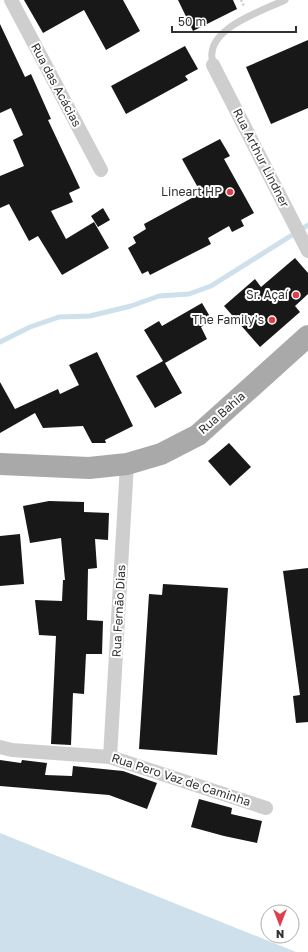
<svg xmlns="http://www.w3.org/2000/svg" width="308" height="952" font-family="'Golos Text',sans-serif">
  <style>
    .water { fill: #cee0eb }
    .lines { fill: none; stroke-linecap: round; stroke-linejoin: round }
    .stream { stroke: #cee0eb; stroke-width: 5 }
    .building { fill: #181818 }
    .path { stroke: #cbcbcb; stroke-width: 2.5; stroke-dasharray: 2 2; stroke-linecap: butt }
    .service { stroke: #cecece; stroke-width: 7 }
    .minor { stroke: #cecece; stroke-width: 14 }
    .primary { stroke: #a9a9a9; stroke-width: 22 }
    .poi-dot { fill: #dd3e4b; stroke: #fff; stroke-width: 1.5 }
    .labels { text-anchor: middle; stroke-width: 4; stroke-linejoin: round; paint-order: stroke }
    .street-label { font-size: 12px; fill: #313131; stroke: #fff }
    .poi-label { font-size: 12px; fill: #313131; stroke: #fff; text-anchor: end }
  </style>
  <rect width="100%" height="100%" fill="#fff"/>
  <polygon class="water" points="0,833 296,952 0,952"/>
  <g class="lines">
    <polyline class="stream" points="0,342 30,327 59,317 90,316 131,306 159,296 189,294 211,286 308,225"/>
  </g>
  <g class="building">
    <polygon points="24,0 123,0 140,31 106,50 84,10 43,33"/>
    <polygon points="178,0 233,0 237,9 193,31"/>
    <polygon points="0,24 25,77 31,74 51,119 48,120 80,188 69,193 73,202 51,211 66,239 94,222 109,248 62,275 38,236 29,241 9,204 0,208 0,176 24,166 13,140 23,135 11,108 0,113"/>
    <polygon points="308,40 308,108 271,124 246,67"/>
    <polygon points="185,46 198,69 185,76 188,80 126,114 111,86"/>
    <polygon points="220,139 230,156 224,159 254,213 241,220 244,226 232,232 229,226 208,238 211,244 150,275 148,271 142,274 128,248 136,243 133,237 146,229 144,224 201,193 182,159"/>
    <polygon points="103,208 110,220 98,227 91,216"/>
    <polygon points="295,258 308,273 308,294 295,306 300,312 260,347 224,306 255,279 261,287"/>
    <polygon points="202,303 212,320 201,327 207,339 165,363 182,393 155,408 136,376 163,361 144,330 159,321 162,326"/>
    <polygon points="97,352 133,426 105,440 106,443 92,443 83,426 43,428 35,413 0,433 0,382 15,409 58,389 60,394 79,385 69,365"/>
    <polygon points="229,443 251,467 230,486 208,461"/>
    <polygon points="49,501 84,502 84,512 109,513 108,540 95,539 97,568 88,569 87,620 103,621 102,654 86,654 84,694 73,693 71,745 51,744 56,636 39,635 35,600 62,601 63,580 65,580 61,538 30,543 23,506"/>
    <polygon points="20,534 24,584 0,586 0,536"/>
    <polygon points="308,568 308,722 296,723 293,696 300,695 283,571"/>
    <polygon points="163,584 228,588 217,755 139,749 149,594 162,595"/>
    <polygon points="0,760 21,763 22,760 47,763 45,775 72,776 73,766 123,771 157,783 147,809 109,795 0,786"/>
    <polygon points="199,799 232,808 231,814 262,821 257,843 224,836 191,827"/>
  </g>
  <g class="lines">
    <polyline class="path" points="241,0 244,6"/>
    <path class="service" d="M 213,65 C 213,61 211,56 212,53 C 214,26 264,10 285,0"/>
    <g class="minor">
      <polyline points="11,0 101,170"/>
      <polyline points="213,65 308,251"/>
      <polyline points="0,747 12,750 110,757 266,808"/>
      <polyline points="110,757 127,464"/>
    </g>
    <polyline class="primary" points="0,464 89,468 127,464 161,454 198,435 308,336"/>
  </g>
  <g class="poi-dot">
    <circle cx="230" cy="192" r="4"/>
    <circle cx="296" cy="295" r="4"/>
    <circle cx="272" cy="320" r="4"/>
  </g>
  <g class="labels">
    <g class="street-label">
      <text transform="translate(56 85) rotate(62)" y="4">Rua das Acácias</text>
      <text transform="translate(261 158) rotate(63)" y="4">Rua Arthur Lindner</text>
      <text transform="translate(222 413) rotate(-41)" y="4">Rua Bahia</text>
      <text transform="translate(119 611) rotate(-87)" y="4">Rua Fernão Dias</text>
      <text transform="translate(181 780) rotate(18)" y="4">Rua Pero Vaz de Caminha</text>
    </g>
    <g class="poi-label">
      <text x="222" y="196">Lineart HP</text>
      <text x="288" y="299">Sr. Açaí</text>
      <text x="264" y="324">The Family's</text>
    </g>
  </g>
  <g transform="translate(280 924) rotate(180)"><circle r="19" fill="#ffffff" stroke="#adadad"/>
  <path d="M0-3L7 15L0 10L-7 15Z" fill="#dd3e4b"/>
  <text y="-6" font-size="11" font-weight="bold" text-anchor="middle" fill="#313131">N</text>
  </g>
  <path d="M172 26v6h124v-6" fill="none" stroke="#313131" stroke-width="2"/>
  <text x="178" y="26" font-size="12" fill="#313131" stroke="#ffffff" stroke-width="3" paint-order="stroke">50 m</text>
</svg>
